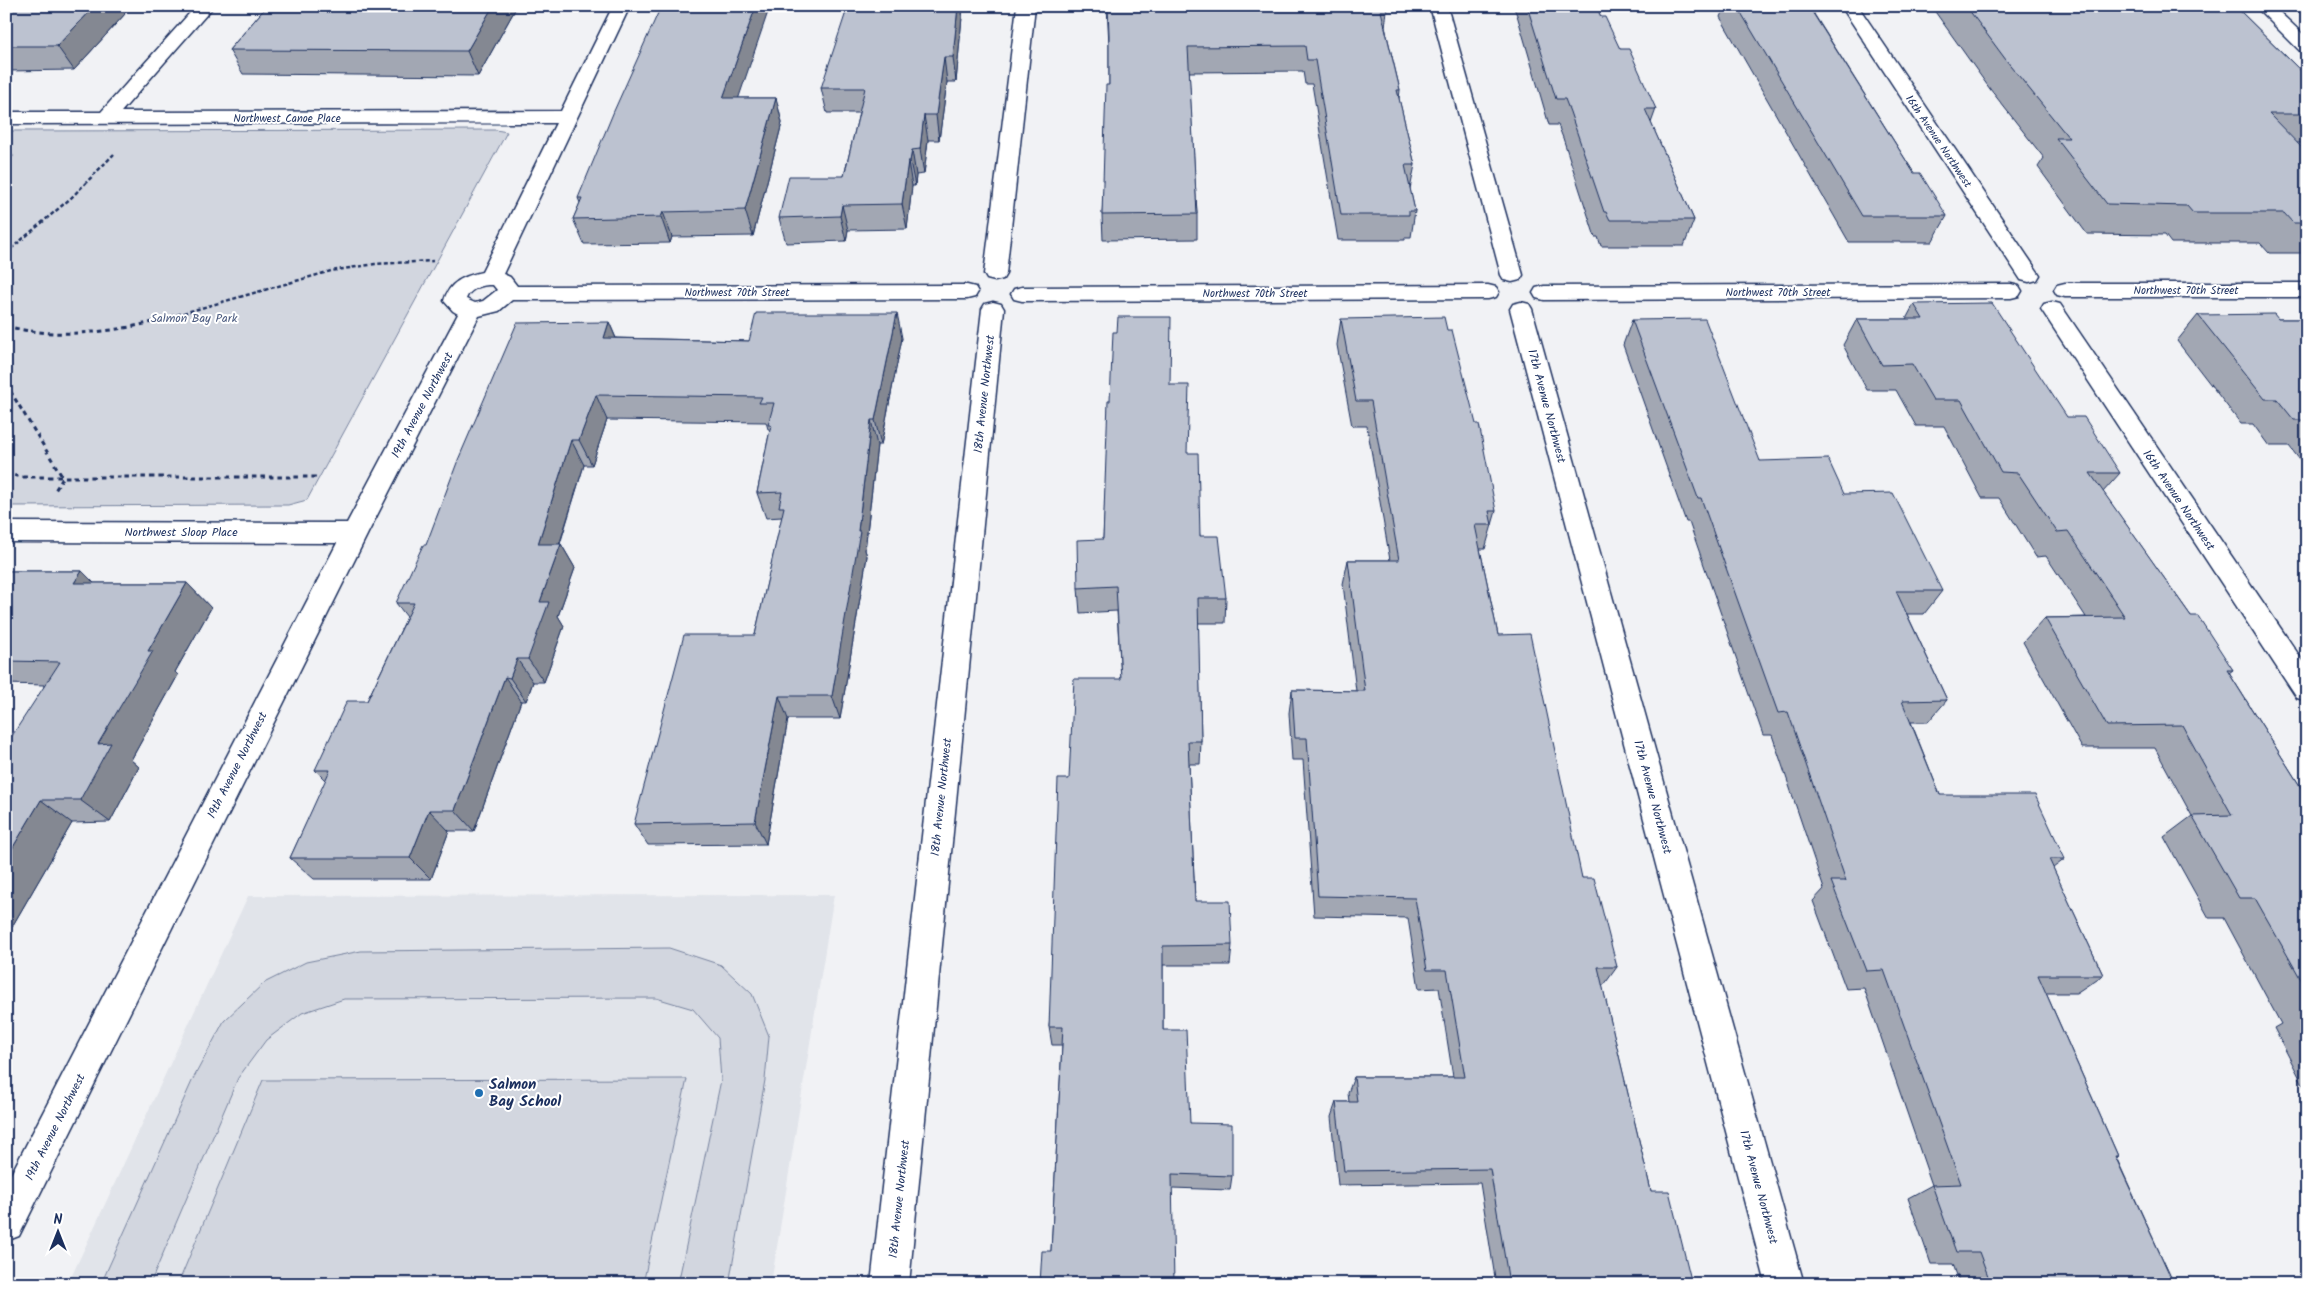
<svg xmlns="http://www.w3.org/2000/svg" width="2313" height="1290" font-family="Kalam,sans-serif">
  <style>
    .built { fill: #e1e4ea }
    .green { fill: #d2d6df; stroke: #76829e }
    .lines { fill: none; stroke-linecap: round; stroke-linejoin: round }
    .street-casing { stroke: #1b2f5e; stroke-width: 3 }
    .primary-casing { stroke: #1b2f5e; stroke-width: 3 }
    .path-far1 { stroke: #1b2f5e; stroke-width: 2.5; stroke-dasharray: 4 2.5; stroke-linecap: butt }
    .path { stroke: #1b2f5e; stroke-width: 3; stroke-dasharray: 4.5 4; stroke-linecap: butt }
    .street { fill: #fff; fill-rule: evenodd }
    .primary { fill: #fff; fill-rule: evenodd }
    .wall { fill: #a2a7b3; stroke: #1b2f5e }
    .shaded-wall { fill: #848892; stroke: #1b2f5e }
    .building { fill: #bcc2d0; stroke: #1b2f5e }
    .poi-dot { fill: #1f6fb2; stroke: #fff; stroke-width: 2 }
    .labels { text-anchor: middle; stroke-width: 4; stroke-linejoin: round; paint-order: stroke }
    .far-street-label { font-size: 11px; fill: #1b2f5e; stroke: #fff }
    .park-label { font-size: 12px; fill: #49597e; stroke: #fff }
    .street-label { font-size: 12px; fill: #1b2f5e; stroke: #fff }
    .near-poi-label { font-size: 15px; font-weight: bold; fill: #1b2f5e; stroke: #fff; text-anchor: start }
  </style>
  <rect width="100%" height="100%" fill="#f1f2f5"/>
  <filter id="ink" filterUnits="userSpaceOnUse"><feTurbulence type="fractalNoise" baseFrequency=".02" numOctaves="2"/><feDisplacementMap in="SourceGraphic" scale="10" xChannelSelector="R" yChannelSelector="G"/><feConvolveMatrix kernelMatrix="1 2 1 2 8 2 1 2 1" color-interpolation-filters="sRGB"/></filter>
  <g filter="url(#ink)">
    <polygon class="built" points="834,895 771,1284 68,1284 248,896"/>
    <g class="green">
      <polygon points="496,130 507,132 307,500 288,505 6,506 6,131"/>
      <polygon points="669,948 721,965 752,994 769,1036 765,1080 729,1284 678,1284 721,1080 718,1038 693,1009 656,998 344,999 302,1013 266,1040 238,1078 150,1284 101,1284 193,1079 224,1021 264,983 306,962 361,951"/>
      <polygon points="687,1079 643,1284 178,1284 263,1080"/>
    </g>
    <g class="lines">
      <defs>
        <g id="street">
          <path d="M 196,6 L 214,6 L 121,112 L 561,111 L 613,6 L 630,6 L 503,274 L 510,277 L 517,286 L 967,285 L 975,287 L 978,292 L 975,297 L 967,299 L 512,300 L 499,311 L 479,316 L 368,533 L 19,1236 L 6,1241 L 6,1184 L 337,543 L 6,542 L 6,522 L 347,523 L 458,314 L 453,311 L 444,301 C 449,282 464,276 482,272 L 556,123 L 6,124 L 6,112 L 101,112 ZM 488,285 L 493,285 L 497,290 L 483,301 L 475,303 L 466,299 C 469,290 479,286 488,285 Z"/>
          <polygon points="1017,6 1035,6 1006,274 1003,279 995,281 987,279 984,274"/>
          <polygon points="1430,6 1447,6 1523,275 1520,280 1512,282 1504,280 1501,275"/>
          <polygon points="1841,6 1858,6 2040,275 2037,280 2029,282 2021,280"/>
          <polygon points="2065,283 2307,283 2307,297 2065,297 2057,295 2054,290 2057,285"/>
          <polygon points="2011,284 2019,286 2022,291 2019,296 2011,298 1544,300 1536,298 1533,293 1536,288 1544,286"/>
          <polygon points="1488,285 1496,287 1499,292 1496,297 1488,299 1022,301 1014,299 1011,294 1014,289 1022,287"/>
          <polygon points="993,302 1001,304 1004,309 909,1284 871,1284 982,309 985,304"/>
          <polygon points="1521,302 1529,304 1532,309 1804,1284 1766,1284 1510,309 1513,304"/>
          <polygon points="2052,302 2060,304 2307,667 2307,701 2297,698 2041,309 2044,304"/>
        </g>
        <polygon id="primary" points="2255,6 2273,6 2307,38 2307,53 2301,52"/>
      </defs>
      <use href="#street" class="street-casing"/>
      <use href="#primary" class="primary-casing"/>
      <g class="path-far1">
        <polyline points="6,163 14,154"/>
        <polyline points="6,253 71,198 114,154"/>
        <polyline points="152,322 331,271 375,264 433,261"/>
      </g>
      <g class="path">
        <path d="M 6,326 C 54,339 109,333 157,321"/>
        <polyline points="6,384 63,478 54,492"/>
        <polyline points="6,473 20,477 320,477"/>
      </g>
      <use href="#street" class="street"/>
      <use href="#primary" class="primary"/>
    </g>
    <g class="wall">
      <polygon points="6,6 124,13 125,14 74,70 6,71"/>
      <polygon points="267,6 517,6 478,76 243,74 229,50"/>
      <polygon points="963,6 956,82 947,82 939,140 928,140 924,174 916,175 915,186 912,186 907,229 848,230 846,241 786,243 779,218 844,176 859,113 827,113 821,88"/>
      <polygon points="1107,6 1386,6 1387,11 1385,27 1400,90 1399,99 1415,165 1410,189 1415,211 1411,237 1405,237 1405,240 1338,240 1312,84 1305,84 1303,71 1189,72 1197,214 1197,239 1103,240 1102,215 1109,85 1109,45"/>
      <polygon points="1513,6 1596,6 1601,17 1656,109 1651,123 1694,220 1684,246 1601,246 1598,237 1595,237 1563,138 1558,125 1549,125 1517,15"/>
      <polygon points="1720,6 1817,6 1814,14 1914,173 1947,216 1932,242 1849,242 1720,17 1723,10"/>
      <polygon points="1931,6 2235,6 2307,77 2307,143 2297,143 2307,153 2307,253 2269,253 2260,243 2171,243 2165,235 2087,234 2038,167 2044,158 1990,89"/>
      <polygon points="739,98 776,98 782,123 753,236 672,237 670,243 584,244 573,219 580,203 578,198"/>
      <polygon points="1914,304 2067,417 2120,473 2103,492 2191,616 2233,670 2229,673 2307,797 2307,1092 2274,1028 2281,1024 2224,918 2209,918 2164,837 2192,816 2155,748 2082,748 2023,642 2045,618 2086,617 2046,556 2036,557 1999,498 1982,498 1944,426 1916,426 1896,390 1867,390 1843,345 1857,319 1906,319"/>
      <polygon points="2198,315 2278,319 2307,319 2307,469 2289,446 2269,446 2253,424 2241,424 2177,341"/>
      <polygon points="1341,319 1496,511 1485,549 1480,549 1498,635 1582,878 1617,967 1604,985 1602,985 1651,1191 1692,1284 1496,1284 1480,1183 1338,1185 1331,1117 1336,1102 1349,1102 1348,1093 1354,1077 1453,1077 1439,988 1419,989 1408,918 1314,916 1303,760 1292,760 1289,713 1292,690 1356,691 1343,584 1348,560 1390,560 1367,426 1352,426 1337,345"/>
      <polygon points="1632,320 1760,461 1844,494 1942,591 1924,614 1907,614 1947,700 1928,722 1911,722 1940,795 2065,859 2053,868 2103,975 2076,993 2046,993 2118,1156 2116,1157 2174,1284 1960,1284 1953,1264 1931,1264 1908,1198 1932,1185 1864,988 1846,989 1813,901 1824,889 1772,735 1763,735 1689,522 1686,522 1623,345"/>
      <polygon points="609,322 616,338 749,341 902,338 881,445 877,445 865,550 867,556 840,719 788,719 766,844 648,845 634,824 755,635 782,517 766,518 757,493 770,430 769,429 768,429 766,422 607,420 592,465 584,465 560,544 561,544 575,568 558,616 564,626 544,682 533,682 526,701 521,701 474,831 449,831 431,879 314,879 290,858 326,781 315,770 367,701 407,617 396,603"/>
      <polygon points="1110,401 1187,453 1200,536 1226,598 1225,623 1198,623 1201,741 1200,764 1189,764 1195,901 1232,945 1230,965 1163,965 1163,1030 1190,1123 1232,1176 1230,1190 1172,1188 1051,1251 1062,1045 1052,1045 1049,1027 1069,779 1121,679 1117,611 1080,613 1078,588 1103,539"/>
      <polygon points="6,571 82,571 93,583 187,583 211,608 175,672 178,675 131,760 139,767 110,822 72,823 6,937 44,685 6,684"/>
    </g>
    <g class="shaded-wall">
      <polygon points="95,6 131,6 124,13 125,14 74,70 57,46"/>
      <polygon points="493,6 517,6 478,76 467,51"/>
      <polygon points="756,6 770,6 730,123 723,98"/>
      <polygon points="958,6 963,6 956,82 953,57"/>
      <polygon points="944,57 947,82 939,140 936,115"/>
      <polygon points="776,98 782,123 753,236 745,210"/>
      <polygon points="924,115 928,140 924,174 920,149"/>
      <polygon points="912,150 916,175 915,186 910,161"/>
      <polygon points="908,161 912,186 907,229 902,204"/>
      <polygon points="842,205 848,230 846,241 840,216"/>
      <polygon points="663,212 672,237 670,243 661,217"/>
      <polygon points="897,313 902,338 881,445 875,420"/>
      <polygon points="609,322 620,348 604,338"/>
      <polygon points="596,395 607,420 592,465 579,440"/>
      <polygon points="871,420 877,445 865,550 867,556 840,719 832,696 858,531"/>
      <polygon points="571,440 584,465 552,568 538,544"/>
      <polygon points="561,544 575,568 558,616 564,626 544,682 528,659 540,602"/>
      <polygon points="82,571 108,597 74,583"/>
      <polygon points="187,583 211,608 175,672 178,675 131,760 139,767 110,822 80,800 98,744 148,651"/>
      <polygon points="517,659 533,682 526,701 510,678"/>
      <polygon points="505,677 521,701 474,831 455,810"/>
      <polygon points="779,696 788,719 766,844 755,822"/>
      <polygon points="41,800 72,823 6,937 6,859"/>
      <polygon points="429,810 449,831 431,879 410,858"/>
    </g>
    <g class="building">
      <polygon points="6,6 95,6 57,46 6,46"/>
      <polygon points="267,6 493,6 467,51 229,50"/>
      <polygon points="661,6 756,6 723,98 776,98 745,210 663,212 661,217 573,219 582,198 578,198 614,111 658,13"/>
      <polygon points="848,6 958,6 953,57 944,57 936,115 924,115 920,149 912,150 910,161 908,161 902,204 842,205 840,216 779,218 789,176 844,176 865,88 821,88"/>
      <polygon points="1108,6 1386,6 1387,11 1381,11 1400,90 1397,90 1415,165 1405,165 1415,211 1409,211 1409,215 1341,215 1315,60 1307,60 1305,46 1188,47 1197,214 1102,215 1106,85 1109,85 1109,35"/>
      <polygon points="1527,6 1596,6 1601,17 1605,17 1620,49 1629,49 1656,109 1645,109 1694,220 1610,220 1606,212 1604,212 1570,112 1565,99 1556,99"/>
      <polygon points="1737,6 1817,6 1809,7 1914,173 1920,173 1947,216 1862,216"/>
      <polygon points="1966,6 2235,6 2307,77 2307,114 2269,114 2307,153 2307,223 2293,223 2284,213 2193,213 2187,206 2107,204 2056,138 2069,138 2006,60"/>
      <polygon points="1992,303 2067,417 2084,417 2120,473 2090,473 2191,616 2198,616 2233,670 2227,670 2307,797 2307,990 2255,898 2239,898 2192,816 2232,815 2182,725 2107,726 2045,618 2125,617 2068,531 2057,532 2018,473 2001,472 1961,400 1933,400 1912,364 1882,365 1857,319 1923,319 1914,304"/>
      <polygon points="756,313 897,313 875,420 871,420 858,531 860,531 832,696 779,696 755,822 634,824 684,635 755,635 784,507 779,507 782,492 757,493 771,425 768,425 774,403 759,403 762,397 596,395 579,440 571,440 538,544 561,544 540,602 549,602 528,659 517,659 510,678 505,677 455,810 429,810 410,858 290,858 330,770 315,770 347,701 367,701 414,603 396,603 423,545 426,545 458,460 517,323 609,322 604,338 749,341"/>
      <polygon points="2274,314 2278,319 2307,319 2307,420 2294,420 2277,399 2265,399 2198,315"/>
      <polygon points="1118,317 1171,317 1170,385 1189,385 1187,453 1198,453 1200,536 1219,536 1226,598 1198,598 1201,741 1188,741 1195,901 1230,901 1232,945 1163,946 1163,1030 1186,1030 1190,1123 1232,1124 1232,1176 1172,1174 1174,1284 1040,1284 1042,1251 1051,1251 1063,1027 1049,1027 1058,779 1069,779 1074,679 1121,679 1116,586 1078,588 1077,540 1103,539 1108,401 1110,401 1113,332 1117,332"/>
      <polygon points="1444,317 1447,330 1452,330 1476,424 1479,424 1496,511 1489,511 1492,525 1475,525 1498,635 1530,634 1582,878 1594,878 1617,967 1598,967 1651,1191 1669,1191 1692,1284 1509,1283 1490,1169 1344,1171 1336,1102 1357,1102 1354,1077 1465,1077 1447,970 1427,970 1415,898 1318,896 1307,738 1295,738 1292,690 1365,691 1348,560 1399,560 1371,401 1356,401 1341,319"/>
      <polygon points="1705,319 1760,461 1828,459 1844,494 1893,493 1942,591 1896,591 1947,700 1902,701 1940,795 2035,795 2065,859 2049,859 2103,975 2038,975 2118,1156 2115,1156 2174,1284 1991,1284 1979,1252 1956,1252 1932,1185 1961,1184 1884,970 1866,971 1831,881 1846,881 1788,712 1778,713 1701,498 1698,498 1632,320"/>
      <polygon points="6,571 82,571 74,583 187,583 148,651 153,651 98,744 111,743 80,800 41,800 6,859 6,745 60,662 6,661"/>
    </g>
  </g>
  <circle class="poi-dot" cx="479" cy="1093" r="5"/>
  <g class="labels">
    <g class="far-street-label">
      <text x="287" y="122">Northwest Canoe Place</text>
      <text transform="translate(1939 141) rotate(56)" y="4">16th Avenue Northwest</text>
      <text x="2186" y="294">Northwest 70th Street</text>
      <text x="737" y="296">Northwest 70th Street</text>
      <text x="1778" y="296">Northwest 70th Street</text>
      <text x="1255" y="297">Northwest 70th Street</text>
    </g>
    <g class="park-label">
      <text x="194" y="322">Salmon Bay Park</text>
    </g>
    <g class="street-label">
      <text transform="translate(984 394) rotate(-84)" y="4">18th Avenue Northwest</text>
      <text transform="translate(422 405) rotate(-62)" y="4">19th Avenue Northwest</text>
      <text transform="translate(1547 406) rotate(75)" y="4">17th Avenue Northwest</text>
      <text transform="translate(2179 500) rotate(56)" y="4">16th Avenue Northwest</text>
      <text x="181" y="536">Northwest Sloop Place</text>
      <text transform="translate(237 765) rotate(-63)" y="4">19th Avenue Northwest</text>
      <text transform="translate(941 797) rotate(-84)" y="4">18th Avenue Northwest</text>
      <text transform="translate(1653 797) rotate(75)" y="4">17th Avenue Northwest</text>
      <text transform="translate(55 1127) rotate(-63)" y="4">19th Avenue Northwest</text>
      <text transform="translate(1759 1187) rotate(75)" y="4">17th Avenue Northwest</text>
      <text transform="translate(899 1199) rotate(-84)" y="4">18th Avenue Northwest</text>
    </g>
    <g class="near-poi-label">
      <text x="489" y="1089">Salmon<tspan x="489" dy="17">Bay School</tspan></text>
    </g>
  </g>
  <rect width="2313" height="1290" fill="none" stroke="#fff" stroke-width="25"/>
  <rect x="12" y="12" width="2288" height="1265" fill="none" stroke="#1b2f5e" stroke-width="2" filter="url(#ink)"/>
  <g transform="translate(58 1232)" stroke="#ffffff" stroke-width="4" paint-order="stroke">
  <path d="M0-4L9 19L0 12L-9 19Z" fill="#1b2f5e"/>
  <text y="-8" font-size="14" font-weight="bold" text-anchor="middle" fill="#1b2f5e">N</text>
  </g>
</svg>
